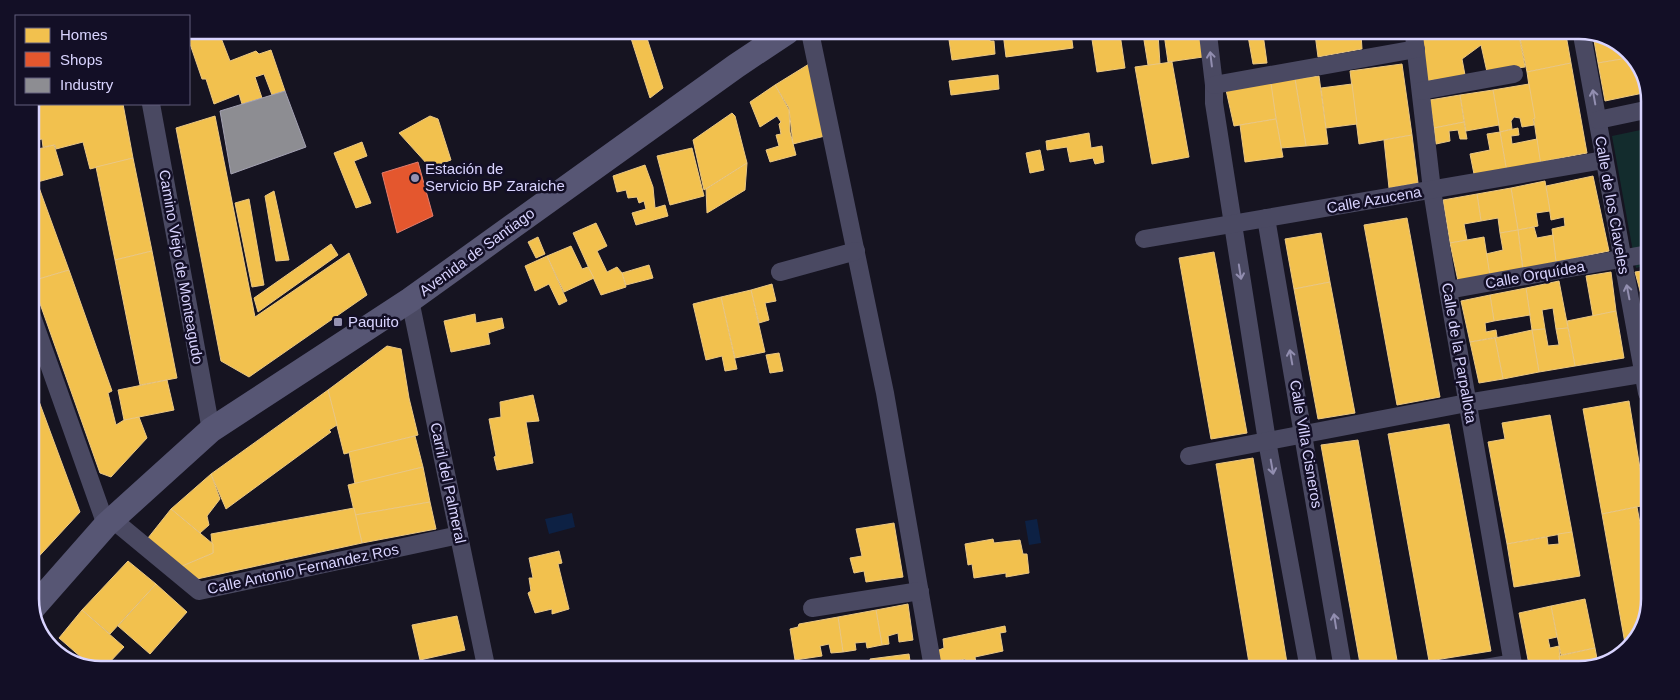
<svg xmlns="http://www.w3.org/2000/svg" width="1680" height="700" font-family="Helvetica,sans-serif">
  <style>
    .green { fill: #132c2d }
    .water { fill: #0d2144 }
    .homes { fill: #f2c14e; stroke: #eac783 }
    .shops { fill: #e4572e; stroke: #e17c6d }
    .industry { fill: #8d8d92; stroke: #a4a2b3 }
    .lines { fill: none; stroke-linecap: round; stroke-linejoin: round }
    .street { stroke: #4a4962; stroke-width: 18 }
    .secondary { stroke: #575674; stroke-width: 25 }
    .oneway { stroke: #928eb0 }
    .poi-dot { fill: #9591b1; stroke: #130f26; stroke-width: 2 }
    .labels { text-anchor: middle; stroke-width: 5; stroke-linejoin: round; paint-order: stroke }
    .poi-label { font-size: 15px; fill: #d9d4ff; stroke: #130f26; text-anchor: start }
    .street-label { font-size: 15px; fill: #d9d4ff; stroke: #130f26 }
    .rim { fill: none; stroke: #d9d4ff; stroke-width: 2.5 }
  </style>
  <rect width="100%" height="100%" fill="#161421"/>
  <polygon class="green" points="1650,128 1648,265 1636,268 1612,136"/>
  <g class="water">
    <polygon points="572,513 575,527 549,534 545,519"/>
    <polygon points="1037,519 1041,543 1029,545 1025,521"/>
  </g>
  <g class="homes">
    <polygon points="189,30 218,30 230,61 256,51 259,54 271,50 285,91 272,95 264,74 255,77 262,98 242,104 239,94 214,104 206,79 202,79 189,41"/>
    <polygon points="629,32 645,32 663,88 650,98"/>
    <polygon points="948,33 989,33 990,41 994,41 995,54 952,60"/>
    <polygon points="1003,33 1071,33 1073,48 1006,57"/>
    <polygon points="1091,33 1120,34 1125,68 1097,72"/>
    <polygon points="1120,34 1143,34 1143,36 1121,39"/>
    <polygon points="1143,34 1158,34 1160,64 1148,65"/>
    <polygon points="1164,34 1199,34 1203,57 1168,62"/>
    <polygon points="1222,34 1263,34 1267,63 1253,64 1248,36 1222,38"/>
    <polygon points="1315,34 1361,34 1362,49 1318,57"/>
    <polygon points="1421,35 1519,35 1525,67 1487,72 1481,45 1462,59 1465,75 1427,81"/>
    <polygon points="1536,35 1566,35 1571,63 1527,72 1520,38"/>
    <polygon points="1593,35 1606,35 1634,57 1598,63"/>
    <polygon points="1634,57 1648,92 1605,101 1598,63"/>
    <polygon points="1172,62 1189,157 1152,164 1135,67"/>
    <polygon points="1571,63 1587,153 1540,162 1527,72"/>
    <polygon points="809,64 825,136 793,144 789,108 775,85"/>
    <polygon points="1402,64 1412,135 1359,144 1350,71"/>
    <polygon points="998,75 999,89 951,95 949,81"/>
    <polygon points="1319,76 1328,144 1306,146 1295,79"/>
    <polygon points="1295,79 1306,146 1281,148 1270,82"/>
    <polygon points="1271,83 1276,119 1234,126 1226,90"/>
    <polygon points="1352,84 1357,124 1326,128 1321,88"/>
    <polygon points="1529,84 1535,118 1533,119 1534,125 1522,127 1520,118 1514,117 1511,121 1512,129 1500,132 1493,90"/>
    <polygon points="775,85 789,110 790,132 796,155 770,162 766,150 779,146 776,135 781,134 779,124 781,122 777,116 760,127 750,102"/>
    <polygon points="1493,90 1499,125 1466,131 1460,95"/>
    <polygon points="1460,95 1464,122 1434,128 1430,100"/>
    <polygon points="45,104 123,104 133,158 90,169 83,142 56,149 55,145 43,147 42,139 32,141 34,150 30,151 30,108"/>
    <polygon points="732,113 735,116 747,163 704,190 693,140"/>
    <polygon points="215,116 255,317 349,253 367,295 249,377 221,361 176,128"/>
    <polygon points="430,116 438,119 451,160 434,166 428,165 399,133"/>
    <polygon points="1276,119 1283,157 1245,162 1240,125"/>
    <polygon points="1464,122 1467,139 1460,139 1458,130 1449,131 1450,141 1436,144 1434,128"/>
    <polygon points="1518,128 1519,135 1511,136 1512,144 1537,139 1541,166 1507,173 1500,132"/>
    <polygon points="1500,132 1507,173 1475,179 1470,154 1490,150 1487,134"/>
    <polygon points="1089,133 1091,148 1102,146 1104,162 1095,164 1093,158 1070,162 1067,147 1047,150 1046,141"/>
    <polygon points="1412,135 1418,183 1389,188 1384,140"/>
    <polygon points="362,142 367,156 354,161 371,203 356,208 334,153"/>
    <polygon points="54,145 63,175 30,184 30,151"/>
    <polygon points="692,148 704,196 670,205 657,156"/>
    <polygon points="1040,150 1044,170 1030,173 1026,153"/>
    <polygon points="133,158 152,251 115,260 96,167"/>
    <polygon points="747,163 745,190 707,213 706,189"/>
    <polygon points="645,165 653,187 655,208 665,205 668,216 636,225 632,213 646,209 644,201 639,203 637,197 628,198 626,190 617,192 613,176"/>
    <polygon points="1593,176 1609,251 1556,262 1552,229 1565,226 1564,217 1551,220 1546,186"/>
    <polygon points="1545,181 1550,211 1536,213 1538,226 1518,230 1511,188"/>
    <polygon points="37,182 69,270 32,281 30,274 30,184"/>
    <polygon points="1511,188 1518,230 1500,233 1498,218 1481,221 1477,194"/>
    <polygon points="274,191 289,260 276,261 265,196"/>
    <polygon points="1477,194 1481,221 1464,224 1467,240 1450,243 1443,200"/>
    <polygon points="249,199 264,285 252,287 235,203"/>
    <polygon points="1407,218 1440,397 1397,405 1364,225"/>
    <polygon points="596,223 607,246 597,251 607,272 617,267 622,273 626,287 601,295 573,233"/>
    <polygon points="1534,227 1537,238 1553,235 1556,262 1523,269 1518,230"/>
    <polygon points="1518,230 1523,271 1490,278 1486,254 1503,250 1500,233"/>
    <polygon points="1321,233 1330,282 1294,289 1285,239"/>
    <polygon points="538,237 545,254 536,258 528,242"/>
    <polygon points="1484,237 1490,276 1458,281 1450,243"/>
    <polygon points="331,244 338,255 258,312 254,298"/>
    <polygon points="571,246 582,269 588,267 594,278 564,292 547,256"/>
    <polygon points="152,251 177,378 140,385 115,260"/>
    <polygon points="1214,252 1247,433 1211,439 1179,258"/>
    <polygon points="547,256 567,301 559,305 549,284 535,291 525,266"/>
    <polygon points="649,265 653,278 626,285 622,273"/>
    <polygon points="69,270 112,391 108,393 116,425 124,420 139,417 147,438 111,477 100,473 32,281"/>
    <polygon points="1648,270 1648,301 1643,302 1635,272"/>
    <polygon points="1611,272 1616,311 1593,316 1586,276"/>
    <polygon points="1559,281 1568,328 1556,329 1553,308 1542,310 1545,329 1532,330 1526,288"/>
    <polygon points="1330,282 1355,413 1318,419 1294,289"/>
    <polygon points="772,284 776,301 765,303 769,320 759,323 751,290"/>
    <polygon points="1526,288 1530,315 1494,321 1490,295"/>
    <polygon points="751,290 765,352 735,358 721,297"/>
    <polygon points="1490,295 1494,321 1485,323 1486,332 1496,330 1497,337 1470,342 1461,301"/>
    <polygon points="721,297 737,369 725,371 722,356 706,360 693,304"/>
    <polygon points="1648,301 1648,328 1643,302"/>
    <polygon points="1616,311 1624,358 1575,366 1567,321"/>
    <polygon points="475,314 476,323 502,318 504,328 488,333 490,344 451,352 444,321"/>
    <polygon points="1568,328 1575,366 1539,372 1532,330 1545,329 1548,346 1559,345 1556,329"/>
    <polygon points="1532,330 1539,372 1503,379 1495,338"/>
    <polygon points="1495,338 1503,379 1479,383 1470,342"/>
    <polygon points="387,346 401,349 409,398 418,435 344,454 328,390"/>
    <polygon points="779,353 783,371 770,373 766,355"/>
    <polygon points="30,377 80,512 30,566 30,509 37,502 30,484"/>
    <polygon points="167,380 174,410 124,420 118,390"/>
    <polygon points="328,390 337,425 329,430 331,432 226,509 211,474"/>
    <polygon points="533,395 539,421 526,422 533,463 497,470 494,457 496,456 489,419 501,417 500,402"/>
    <polygon points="1629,401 1646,505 1602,514 1583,409"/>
    <polygon points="1550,415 1572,532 1507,544 1488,442 1505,439 1502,423"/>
    <polygon points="1449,424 1491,651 1429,661 1388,434"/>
    <polygon points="415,436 423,467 355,484 349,452"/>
    <polygon points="1358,440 1398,666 1381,669 1361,669 1321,445"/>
    <polygon points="1253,458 1288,669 1250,669 1216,464"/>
    <polygon points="423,467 430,502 355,515 348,485"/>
    <polygon points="211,474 220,499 207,516 209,525 200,533 171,509"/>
    <polygon points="430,502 436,529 362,543 355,515"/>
    <polygon points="1637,507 1645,550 1645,626 1626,649 1602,514"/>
    <polygon points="354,508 362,543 197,579 182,566 213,553 211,534"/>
    <polygon points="171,509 213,544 213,553 182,566 148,538"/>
    <polygon points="894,523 903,577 866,582 864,571 854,573 850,558 862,556 856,529"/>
    <polygon points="1572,532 1580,576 1514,587 1507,544 1547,537 1548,545 1559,544 1558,534"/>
    <polygon points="993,539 994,543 1020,540 1023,554 1027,554 1029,573 1006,577 1006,573 974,578 972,564 968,565 965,544"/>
    <polygon points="559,551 562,563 558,564 569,609 552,614 552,609 535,613 528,593 531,591 529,578 533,578 529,558"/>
    <polygon points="128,561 156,584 110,634 82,610"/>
    <polygon points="156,584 187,612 150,654 118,626"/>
    <polygon points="1585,599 1595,648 1561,655 1551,606"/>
    <polygon points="908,604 913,640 899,642 898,633 888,636 889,644 882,645 876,610"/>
    <polygon points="1551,606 1557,637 1548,639 1550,648 1559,646 1560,662 1551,664 1552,670 1530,670 1519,613"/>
    <polygon points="82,610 124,647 107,665 90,665 59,638"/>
    <polygon points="876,610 882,645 867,648 866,642 855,643 856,650 843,652 838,617"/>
    <polygon points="457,616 465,650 420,660 412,625"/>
    <polygon points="838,617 843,652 831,653 829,644 820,646 822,656 795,660 790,629 798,627 799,624"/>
    <polygon points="1005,626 1006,632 1000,633 1003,651 975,657 976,663 967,665 965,659 938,665 934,652 944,648 943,639"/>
    <polygon points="1595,648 1598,664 1579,670 1561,670 1559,656"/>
    <polygon points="909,654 911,668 871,668 870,659"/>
  </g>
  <polygon class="shops" points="418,162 433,216 397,233 382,173"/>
  <polygon class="industry" points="285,91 306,147 231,174 220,111"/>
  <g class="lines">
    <g class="street">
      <polyline points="810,32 885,393 933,668"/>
      <polyline points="1208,34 1214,85 1214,103 1267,441 1309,669"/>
      <polyline points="1414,35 1432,190 1448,290 1514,670"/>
      <polyline points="1582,35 1647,393"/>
      <polyline points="1214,85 1416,49"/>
      <polyline points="1421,91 1514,74"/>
      <polyline points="151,104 211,430"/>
      <polyline points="1598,120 1650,109"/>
      <polyline points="1266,218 1343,669"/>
      <polyline points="1144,239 1604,160"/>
      <polyline points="780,272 856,251"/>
      <polyline points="1448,290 1648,254"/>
      <polyline points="410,300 486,666"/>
      <polyline points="30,311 106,525"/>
      <polyline points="1189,456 1467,403 1647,373"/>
      <polyline points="112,519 199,591 459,535"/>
      <polyline points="812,608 920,591"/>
      <polyline points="1472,670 1513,663"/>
    </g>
    <polyline class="secondary" points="32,609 106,525 211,430 410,300 736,66 787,32"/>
  </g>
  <defs><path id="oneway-shaft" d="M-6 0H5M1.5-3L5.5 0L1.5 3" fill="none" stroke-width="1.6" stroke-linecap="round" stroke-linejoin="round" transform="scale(1.25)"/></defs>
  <g class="oneway">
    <use href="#oneway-shaft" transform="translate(1211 59) rotate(-97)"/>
    <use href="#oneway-shaft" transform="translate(1594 97) rotate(-100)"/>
    <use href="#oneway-shaft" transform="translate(1240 272) rotate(81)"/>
    <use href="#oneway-shaft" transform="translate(1628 292) rotate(-101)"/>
    <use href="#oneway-shaft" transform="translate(1291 357) rotate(-100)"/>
    <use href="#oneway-shaft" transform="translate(1272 467) rotate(80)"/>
    <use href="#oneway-shaft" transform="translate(1335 621) rotate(-99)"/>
  </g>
  <g class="poi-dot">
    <circle cx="415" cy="178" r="5"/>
    <rect x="333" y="317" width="10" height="10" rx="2.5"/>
  </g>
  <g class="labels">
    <g class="poi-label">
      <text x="425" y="174">Estación de<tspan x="425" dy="17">Servicio BP Zaraiche</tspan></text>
      <text x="348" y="327">Paquito</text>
    </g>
    <g class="street-label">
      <text transform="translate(1374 200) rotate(-10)" y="5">Calle Azucena</text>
      <text transform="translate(1612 205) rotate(80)" y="5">Calle de los Claveles</text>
      <text transform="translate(477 252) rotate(-36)" y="5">Avenida de Santiago</text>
      <text transform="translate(181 267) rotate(80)" y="5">Camino Viejo de Monteagudo</text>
      <text transform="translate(1535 275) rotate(-10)" y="5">Calle Orquídea</text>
      <text transform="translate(1459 353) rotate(80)" y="5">Calle de la Parpallota</text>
      <text transform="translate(1306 444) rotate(80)" y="5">Calle Villa Cisneros</text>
      <text transform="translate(448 483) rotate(78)" y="5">Carril del Palmeral</text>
      <text transform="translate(303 569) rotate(-12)" y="5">Calle Antonio Fernandez Ros</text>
    </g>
  </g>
  <path d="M0 0H1680V700H0ZM101 39H1579A62 62 0 0 1 1641 101V599A62 62 0 0 1 1579 661H101A62 62 0 0 1 39 599V101A62 62 0 0 1 101 39Z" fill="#130f26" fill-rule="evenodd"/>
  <path class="rim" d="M101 39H1579A62 62 0 0 1 1641 101V599A62 62 0 0 1 1579 661H101A62 62 0 0 1 39 599V101A62 62 0 0 1 101 39Z"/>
  <rect x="15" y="15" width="175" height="90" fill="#130f26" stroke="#625e7d"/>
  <rect x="25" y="28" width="25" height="15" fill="#f2c14e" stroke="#625e7d"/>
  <text x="60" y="40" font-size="15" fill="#d9d4ff">Homes</text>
  <rect x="25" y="52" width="25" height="15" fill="#e4572e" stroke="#625e7d"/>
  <text x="60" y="65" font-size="15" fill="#d9d4ff">Shops</text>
  <rect x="25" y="78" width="25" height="15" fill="#8d8d92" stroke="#625e7d"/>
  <text x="60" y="90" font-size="15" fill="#d9d4ff">Industry</text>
</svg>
